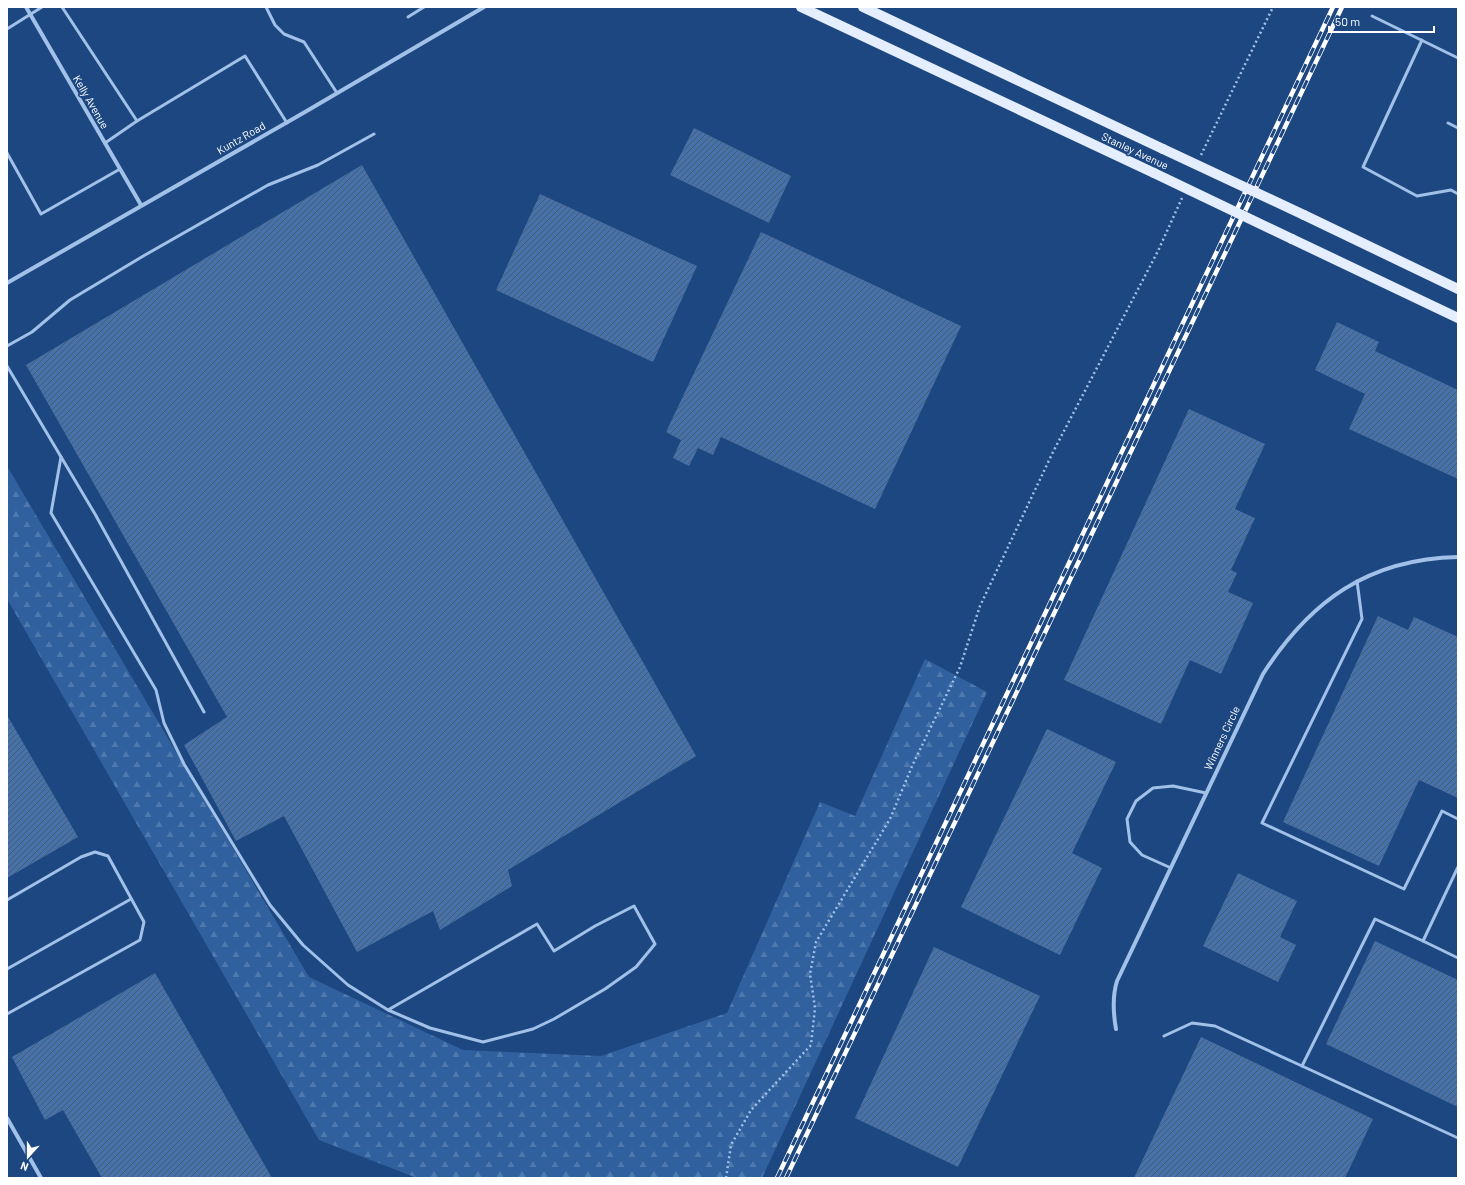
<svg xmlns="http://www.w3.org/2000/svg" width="1465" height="1185" font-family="Barlow,sans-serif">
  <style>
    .forest { fill: url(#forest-firs) }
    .building { fill: url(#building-hatch) }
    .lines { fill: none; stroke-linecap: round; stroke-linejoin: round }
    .path { stroke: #a1c1e9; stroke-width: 2.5; stroke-dasharray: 2 3; stroke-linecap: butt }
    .lane { stroke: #a1c1e9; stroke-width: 3 }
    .street { stroke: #a1c1e9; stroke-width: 4 }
    .primary { stroke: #e4eefe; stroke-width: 10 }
    .rail-casing { stroke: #fff; stroke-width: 4.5 }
    .rail { stroke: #1d4780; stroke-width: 3; stroke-dasharray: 9; stroke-linecap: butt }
    .primary-bridge { stroke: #e4eefe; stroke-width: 10 }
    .labels { text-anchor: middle; stroke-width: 3.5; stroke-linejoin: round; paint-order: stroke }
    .street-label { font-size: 11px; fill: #fff; stroke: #1d4780 }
  </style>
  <defs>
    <pattern id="forest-firs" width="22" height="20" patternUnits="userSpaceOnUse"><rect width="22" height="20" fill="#30619e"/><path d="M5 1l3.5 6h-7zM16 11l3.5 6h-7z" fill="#4f79ad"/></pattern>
    <pattern id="building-hatch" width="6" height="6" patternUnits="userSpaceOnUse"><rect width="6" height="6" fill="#4671a9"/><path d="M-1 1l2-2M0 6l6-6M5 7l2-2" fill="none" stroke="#4a5b71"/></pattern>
  </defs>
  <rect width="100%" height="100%" fill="#1d4780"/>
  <polygon class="forest" points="7,466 309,977 463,1050 601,1056 727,1013 820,802 855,816 925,659 987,692 762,1178 417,1178 319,1140 7,599"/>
  <g class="building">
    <polygon points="694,128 791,176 769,223 670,175"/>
    <polygon points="362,165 696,756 508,870 512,886 440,930 433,911 357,952 284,816 236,841 184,745 227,717 26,365"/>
    <polygon points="540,194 697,266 653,362 496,290"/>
    <polygon points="761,232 961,326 875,509 721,437 713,455 698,448 689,466 673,458 681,440 666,432"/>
    <polygon points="1337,322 1379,342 1375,351 1458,390 1458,479 1349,429 1365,394 1315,370"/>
    <polygon points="1189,409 1265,444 1235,509 1255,518 1231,570 1237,573 1228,592 1253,603 1221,674 1190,660 1161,724 1064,680"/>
    <polygon points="1378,616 1408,630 1414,617 1458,637 1458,798 1419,780 1379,866 1283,822"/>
    <polygon points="7,715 78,837 7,878"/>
    <polygon points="1047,729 1116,762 1072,853 1102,868 1060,955 961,907"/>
    <polygon points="1238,873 1297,901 1280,937 1296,945 1278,982 1203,946"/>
    <polygon points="1375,941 1458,980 1458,1107 1326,1044"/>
    <polygon points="934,947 1040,996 958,1167 855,1118"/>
    <polygon points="155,973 272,1178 102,1178 63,1110 45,1120 12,1057"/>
    <polygon points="1201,1037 1373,1119 1345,1178 1134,1178"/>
  </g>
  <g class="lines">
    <g class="path">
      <polyline points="1201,155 1273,7"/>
      <polyline points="726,1178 731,1145 751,1110 811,1045 815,1008 810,974 816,942 890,819 913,764 960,667 980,606 1053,452 1158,251 1182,198"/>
    </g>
    <g class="lane">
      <polyline points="62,7 137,121 105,143"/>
      <polyline points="266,7 275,25 284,34 304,42 337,93"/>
      <polyline points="1372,16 1458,58"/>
      <polyline points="408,17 424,7"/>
      <polyline points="7,29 42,7"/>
      <polyline points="1422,40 1363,167 1417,196 1451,190 1458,194"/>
      <polyline points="137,121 245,56 287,123"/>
      <polyline points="1448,123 1458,128"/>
      <polyline points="7,153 41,214 120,169"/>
      <polyline points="7,346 32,332 70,300 145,255 268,185 318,165 374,134"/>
      <polyline points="7,366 95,514 204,712"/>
      <polyline points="61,457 51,513 156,690 164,723 184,764 270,905 303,945 348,985 388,1010 430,1028 483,1042 533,1029 554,1019 605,989 636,967 655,944 634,906 595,926 554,951 537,924 388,1010"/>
      <polyline points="1357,581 1362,619 1262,823 1404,889 1442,811 1458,819"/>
      <polyline points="1458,867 1423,941 1458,958"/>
      <polyline points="1171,868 1142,855 1130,842 1127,819 1136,801 1153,788 1173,786 1206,793"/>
      <polyline points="7,900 81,857 95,852 108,856 144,922 140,940 7,1014"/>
      <polyline points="7,969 131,899"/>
      <polyline points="1164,1036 1192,1023 1215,1026 1302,1066 1375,919 1423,941"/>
      <polyline points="1302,1066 1458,1138"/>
    </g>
    <g class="street">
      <polyline points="26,7 141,205"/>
      <polyline points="7,283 305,112 484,7"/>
      <path d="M 1116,1029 C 1113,1012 1112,997 1117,981 L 1263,674 C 1310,601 1368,559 1458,557"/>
      <polyline points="7,1118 41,1178"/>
    </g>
    <g class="primary">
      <polyline points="801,7 1154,173"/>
      <polyline points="863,7 1163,149"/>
      <polyline points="1304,215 1458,289"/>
      <polyline points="1292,239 1458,318"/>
    </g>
    <defs>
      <g id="rail">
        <polyline points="777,1178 1333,7"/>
        <polyline points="786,1178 1342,7"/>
      </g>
    </defs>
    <use href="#rail" class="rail-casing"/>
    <use href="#rail" class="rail"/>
    <g class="primary-bridge">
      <polyline points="1163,149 1304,215"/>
      <polyline points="1154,173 1292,239"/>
    </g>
  </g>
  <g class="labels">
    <g class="street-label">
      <text transform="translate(91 102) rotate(60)" y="4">Kelly Avenue</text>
      <text transform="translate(241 138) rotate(-30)" y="4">Kuntz Road</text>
      <text transform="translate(1135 151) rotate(25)" y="4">Stanley Avenue</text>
      <text transform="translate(1222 738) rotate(-65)" y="4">Winners Circle</text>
    </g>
  </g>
  <rect width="1465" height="1185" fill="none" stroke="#ffffff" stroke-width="16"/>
  <g transform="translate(28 1157) rotate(201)" stroke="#1d4780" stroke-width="3" paint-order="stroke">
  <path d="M0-3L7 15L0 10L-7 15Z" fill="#ffffff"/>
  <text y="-6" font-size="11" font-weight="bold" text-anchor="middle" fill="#ffffff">N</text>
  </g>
  <path d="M1329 26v6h105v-6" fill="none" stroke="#ffffff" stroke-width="2"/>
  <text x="1335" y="26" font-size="12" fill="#ffffff" stroke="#1d4780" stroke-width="3" paint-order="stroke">50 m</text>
</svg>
